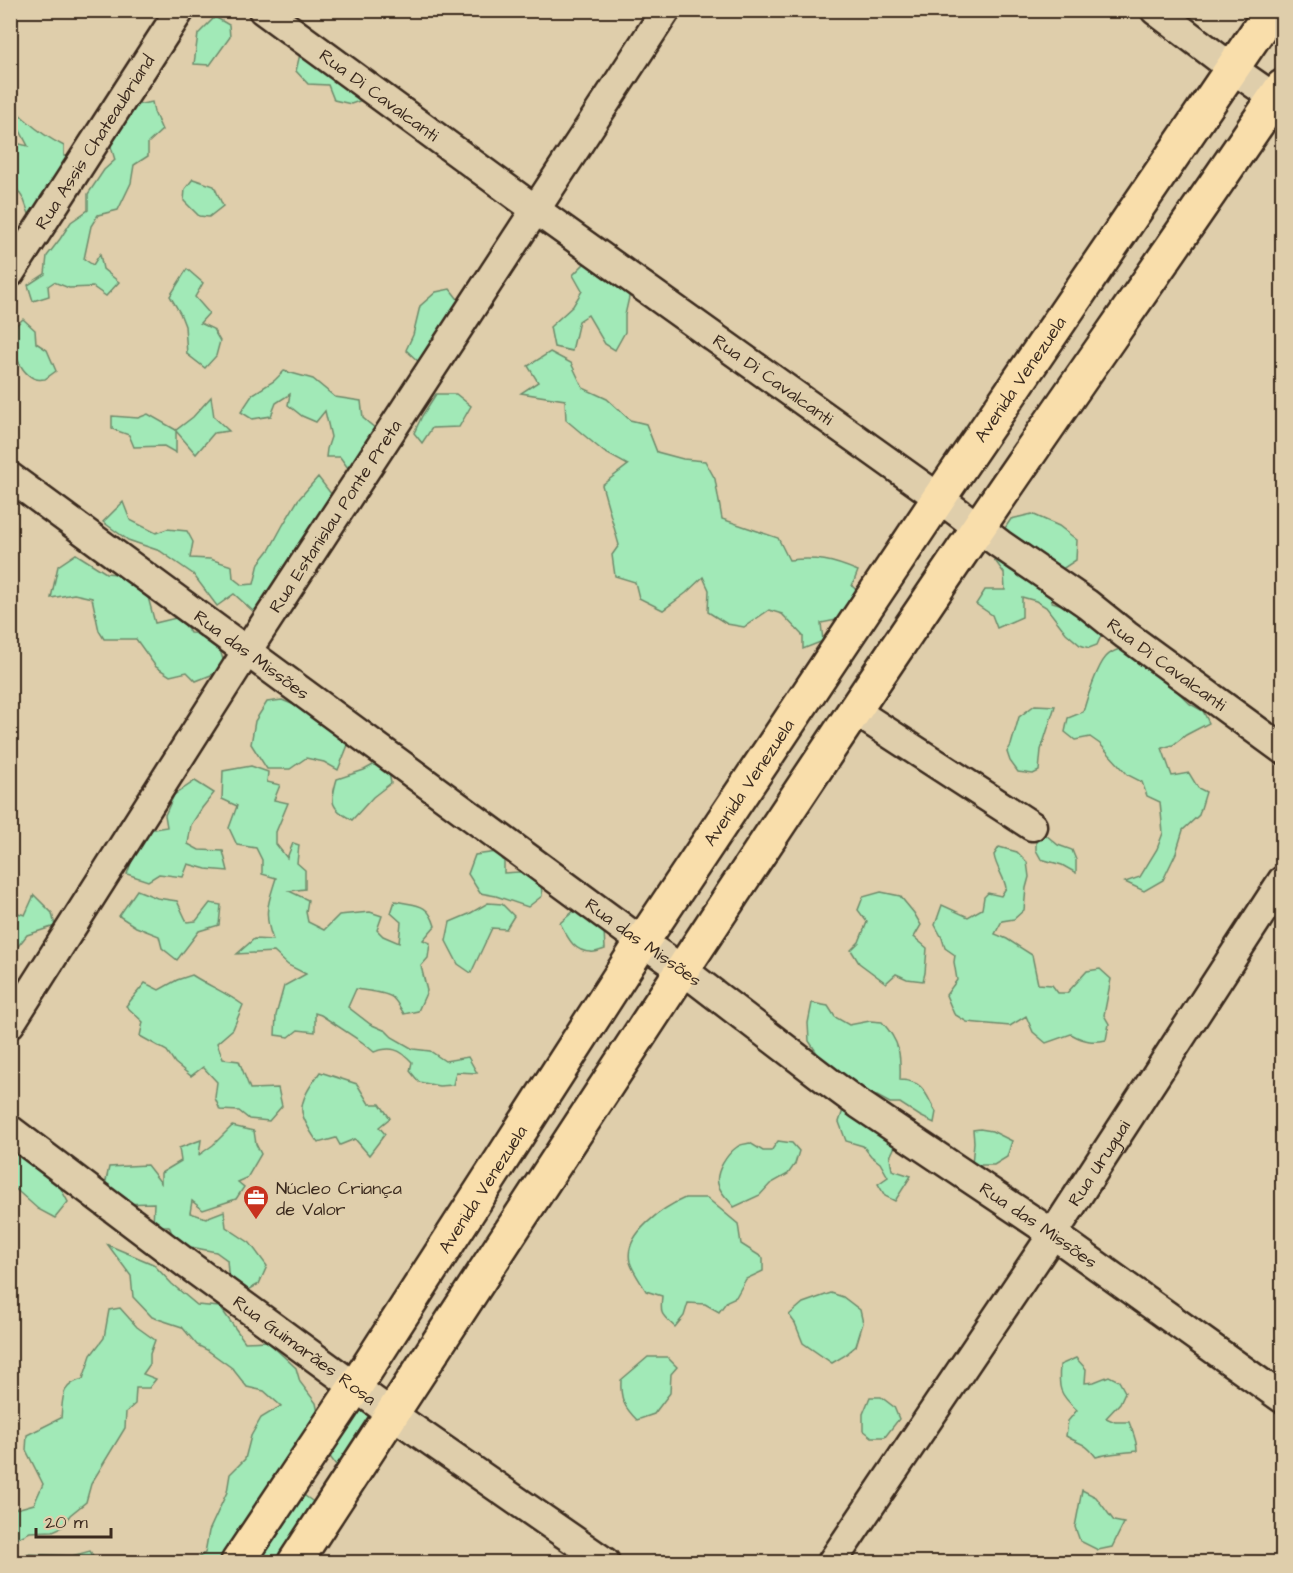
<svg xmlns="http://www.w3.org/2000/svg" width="1293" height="1573" font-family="'Architects Daughter',sans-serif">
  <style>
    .green { fill: #a1e9b7; stroke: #6e8a6a; stroke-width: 1.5 }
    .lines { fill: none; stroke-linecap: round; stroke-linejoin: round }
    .minor-casing { stroke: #3b2a1e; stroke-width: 33 }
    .major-casing { stroke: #3b2a1e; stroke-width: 38 }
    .minor { stroke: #dfceab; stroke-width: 28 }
    .major { stroke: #f9deab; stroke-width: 33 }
    .labels { text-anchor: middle; stroke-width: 6; stroke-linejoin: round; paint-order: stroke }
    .street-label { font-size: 18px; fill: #3b2a1e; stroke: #dfceab }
    .poi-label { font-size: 18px; fill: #3b2a1e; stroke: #dfceab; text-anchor: start }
  </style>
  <rect width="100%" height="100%" fill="#dfceab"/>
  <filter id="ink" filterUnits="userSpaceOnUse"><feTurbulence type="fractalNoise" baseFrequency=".0167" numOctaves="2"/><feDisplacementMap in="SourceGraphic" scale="12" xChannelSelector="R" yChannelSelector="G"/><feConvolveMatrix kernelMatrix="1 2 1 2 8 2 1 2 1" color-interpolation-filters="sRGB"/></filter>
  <g filter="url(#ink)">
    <g class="green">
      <polygon points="215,17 229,25 230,37 210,65 194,64 198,34"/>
      <polygon points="300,54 365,99 351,104 334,100 328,85 308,84 296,71"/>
      <polygon points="152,102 154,112 162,130 148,143 148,156 134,165 131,183 118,210 98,215 91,226 84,259 93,265 100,254 103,269 119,282 106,296 93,287 69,288 54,282 48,286 49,296 33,301 28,285 45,274 47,256 60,239 71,222 88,210 88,194 104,170 115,160 106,130 125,107"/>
      <path d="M 10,107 C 17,111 21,116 26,120 C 38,131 50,139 64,146 L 64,156 L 81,158 L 44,205 L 29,214 L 24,200 L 11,180 L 11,142 L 28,146 L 17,125 L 11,125 Z"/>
      <polygon points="193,179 214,186 223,206 209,217 199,216 184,201 185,189"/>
      <polygon points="590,258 634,275 625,315 625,332 615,350 605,344 588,315 579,321 572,351 554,347 550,327 573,306 582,291 573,275"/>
      <polygon points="187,269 203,283 195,297 209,313 200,323 213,329 220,341 216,356 205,368 187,354 185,326 180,313 170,296"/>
      <polygon points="450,289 464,307 421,364 406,350 413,335 420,306 436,292"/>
      <path d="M 23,319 L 35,330 L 36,343 L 47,350 L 56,371 L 45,379 C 42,379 39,380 36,379 C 19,374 10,344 11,330 Z"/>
      <path d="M 550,352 L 571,363 L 583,388 L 607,399 L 630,420 L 646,424 L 657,452 L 683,459 L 705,461 L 715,479 L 722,519 L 778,538 L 789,560 C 817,557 832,560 858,571 L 852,586 L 862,595 L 841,619 L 821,623 L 823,641 L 803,649 L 803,636 L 782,614 L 769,610 L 744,627 L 727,624 L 708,612 L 709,590 L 703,577 L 686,593 L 663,610 L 639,598 L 635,582 L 615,576 L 612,555 L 619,545 L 602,485 L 628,465 L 604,452 L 566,420 L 565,400 L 521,393 L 538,382 L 528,366 Z"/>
      <polygon points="284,371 313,379 335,397 361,401 363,418 376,429 367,460 348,468 340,457 326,457 327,449 331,437 325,411 316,422 302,416 288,405 290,394 276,403 271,416 252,419 241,412 253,394 274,381"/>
      <polygon points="436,394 456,394 471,406 459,427 432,428 422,443 414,433 422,416"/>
      <polygon points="211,397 214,417 229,431 214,433 196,454 176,431 176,453 164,446 134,447 129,435 112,429 112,416 138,418 148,414 176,430 193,417"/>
      <polygon points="318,477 332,495 262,619 234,594 217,606 193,574 160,551 128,540 103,522 123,502 130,520 156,533 167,529 187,531 193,542 190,558 210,559 232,566 233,578 242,585 254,584 259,563 270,549 283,525 298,500"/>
      <polygon points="1032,514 1059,526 1077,540 1076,560 1059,571 1050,580 1052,602 1066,606 1087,608 1104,629 1097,645 1089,648 1080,645 1066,633 1046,607 1036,601 1022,597 1022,617 997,628 992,615 976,604 985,590 1005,590 1004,573 994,559 1010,570 999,537 1011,519"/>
      <polygon points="76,554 106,573 129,575 148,597 155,623 180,617 190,633 215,634 226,669 196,681 187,672 170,676 156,667 136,639 104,639 99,631 92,598 74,594 51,598 58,566"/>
      <path d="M 1134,647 L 1177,673 L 1179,693 L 1190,704 L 1203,711 L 1209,723 L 1186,735 L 1173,745 L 1162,748 L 1172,776 L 1189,773 L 1198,788 L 1206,792 L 1199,815 L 1183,830 L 1176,853 L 1163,880 L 1144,891 L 1125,882 L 1140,877 L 1157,849 L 1163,833 L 1160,802 L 1147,796 L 1142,782 L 1128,775 L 1100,744 L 1090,737 L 1075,740 L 1065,732 L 1068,718 L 1083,712 C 1087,698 1097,667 1106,657 C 1113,649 1124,648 1134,647 Z"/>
      <polygon points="282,700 329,719 335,735 348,745 338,770 324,762 306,758 290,769 267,769 251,744 255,721 267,702"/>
      <polygon points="1035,705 1055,706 1041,750 1039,771 1033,774 1018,772 1010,761 1007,752 1011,745 1019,717"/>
      <path d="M 386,758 L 391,783 L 373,797 L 352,820 C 330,808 330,803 337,779 L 364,770 Z"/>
      <path d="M 251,766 L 268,772 L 267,782 L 280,785 L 274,800 L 288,803 L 276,832 L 276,844 L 287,858 L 293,843 L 299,845 L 297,863 L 305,870 L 305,889 L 289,891 L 308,900 L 306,912 L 308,922 L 324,930 L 339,915 L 370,912 L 382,916 L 377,930 L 383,936 L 399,943 L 401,922 L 391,913 L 395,901 C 416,906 428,902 435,926 L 423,940 L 430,943 L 428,958 L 421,966 L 427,991 L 418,1011 L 404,1014 C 401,1009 397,1002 393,998 C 387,992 366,991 356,989 L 348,1007 L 370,1024 L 386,1031 L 392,1037 L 413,1049 L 430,1051 L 445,1061 L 468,1057 L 477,1073 L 456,1072 L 453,1085 L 439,1086 L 419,1082 L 410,1071 L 412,1062 C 400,1049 391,1046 374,1052 L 362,1042 L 321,1015 L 315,1013 L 315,1032 L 298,1030 L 289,1037 L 275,1035 L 276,1015 L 284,986 L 306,974 L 288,965 L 274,952 L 237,954 L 254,939 L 273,940 C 263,913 268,904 276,878 L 262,874 L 262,860 L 256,848 L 237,845 L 229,828 L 237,806 L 222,799 L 223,771 Z"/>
      <polygon points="195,781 214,793 202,808 191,825 188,844 199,850 223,851 228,871 206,869 188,864 183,877 159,874 148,881 127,874 142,831 167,827 165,815 174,795"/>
      <polygon points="1046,835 1058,845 1072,850 1076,860 1076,873 1062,865 1041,859 1036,850 1036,838"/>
      <path d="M 999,847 L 1017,852 L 1027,862 L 1029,877 L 1026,888 L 1024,910 L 1014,919 L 1002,921 L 995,934 L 1007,939 L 1032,955 L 1038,984 L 1052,985 L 1058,993 L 1067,993 L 1087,971 L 1100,969 L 1111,979 L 1104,1015 L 1109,1024 L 1106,1040 C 1093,1043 1083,1041 1071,1034 L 1046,1043 L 1033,1032 L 1026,1016 L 1010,1026 L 967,1022 L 954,1014 L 946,995 L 957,980 L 954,962 L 955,955 L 945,948 L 942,938 L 935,925 L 942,905 L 968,917 L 982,909 L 984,897 L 988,893 L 1001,896 L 1006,888 C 1004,876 996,868 994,855 Z"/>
      <polygon points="497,852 504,861 504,873 534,871 541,880 542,896 528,907 496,896 480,893 468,874 475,855"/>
      <polygon points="137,890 157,898 177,901 187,922 196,921 210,903 221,905 219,925 199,931 177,960 162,948 159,936 136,927 119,916"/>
      <polygon points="881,892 900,896 914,913 921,925 914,937 927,948 925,973 923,981 907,979 896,974 886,983 859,963 851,950 859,942 867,922 858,910 863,897"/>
      <polygon points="34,895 52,913 55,926 27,935 11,955 11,911 25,915"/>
      <polygon points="488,903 502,904 514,916 506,929 492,928 471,973 458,964 446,941 450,922 469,914"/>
      <path d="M 575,910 L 604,930 L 605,949 C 601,950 595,953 591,952 C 573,952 567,936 560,923 Z"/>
      <path d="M 192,975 C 209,986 227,993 243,1005 L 233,1029 L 217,1043 L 223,1059 L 239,1061 L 250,1089 L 278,1088 L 282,1106 L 269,1121 L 249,1119 L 239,1111 L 220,1110 L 215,1098 L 217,1082 L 203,1067 L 191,1076 L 175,1063 L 167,1051 L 140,1036 L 143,1022 L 126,1006 L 145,983 L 159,990 L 177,980 Z"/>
      <path d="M 812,1003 L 828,1006 L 835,1017 L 849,1025 L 870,1021 L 882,1022 C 900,1042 901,1054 900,1080 C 925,1081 925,1094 936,1112 L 934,1123 L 920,1116 L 900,1103 L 890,1103 L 877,1096 L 863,1096 L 896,1144 L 890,1157 L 892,1170 L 911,1176 L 895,1201 L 885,1196 L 878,1184 L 888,1177 L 880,1163 L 871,1156 L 863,1146 L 846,1141 L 839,1122 L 845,1104 L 831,1074 L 809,1041 L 808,1023 Z"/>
      <path d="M 320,1072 L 357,1084 L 369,1104 L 380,1104 L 390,1118 L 379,1127 L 385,1134 L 369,1155 L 355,1139 L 340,1145 L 336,1138 L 318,1143 C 312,1134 304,1123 302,1112 C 300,1099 313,1082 320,1072 Z"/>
      <polygon points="232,1126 254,1131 256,1144 261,1154 247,1178 238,1182 244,1187 236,1199 203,1210 192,1201 190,1213 206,1218 224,1211 226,1227 250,1243 267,1266 259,1284 245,1292 229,1284 227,1260 216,1252 176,1244 169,1226 153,1226 154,1203 118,1204 104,1190 109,1167 147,1165 161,1183 161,1173 181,1161 179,1148 201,1140 199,1155 213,1145"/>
      <polygon points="980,1129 992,1131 1012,1141 1007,1157 994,1165 972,1165 974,1142 973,1130"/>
      <path d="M 778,1141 L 792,1143 L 799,1151 L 795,1164 L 788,1174 L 770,1184 L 760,1195 L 734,1207 C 729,1200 720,1193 718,1184 C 715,1172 727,1154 737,1147 C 740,1144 746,1144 750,1143 L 763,1151 L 771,1151 Z"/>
      <polygon points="10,1144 54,1176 68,1202 55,1218 38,1209 11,1185"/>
      <path d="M 685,1198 L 707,1198 L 738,1224 L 741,1244 L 763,1258 L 763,1271 L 746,1279 L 736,1297 L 727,1301 L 719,1312 L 705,1304 L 688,1303 L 684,1316 L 675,1327 C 661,1314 660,1315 662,1296 L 646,1291 C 641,1282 633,1272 630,1262 C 623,1234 664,1207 685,1198 Z"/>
      <polygon points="108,1245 153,1264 172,1284 197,1305 220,1307 245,1342 267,1341 296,1368 300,1382 316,1403 321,1427 234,1562 192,1562 205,1553 209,1531 227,1492 230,1474 245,1459 251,1436 261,1418 281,1406 264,1391 247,1387 232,1368 207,1350 197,1345 182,1327 152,1317 133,1297 131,1276"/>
      <polygon points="831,1293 843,1297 860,1310 863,1323 856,1346 844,1356 832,1363 803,1343 795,1323 789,1315 803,1303"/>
      <path d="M 120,1308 L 137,1327 L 155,1340 L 150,1354 L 150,1364 L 143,1374 L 156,1379 L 149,1388 L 136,1388 L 135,1404 L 126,1412 L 125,1428 L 91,1484 L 86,1502 L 70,1515 L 62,1527 L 53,1531 L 30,1532 L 18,1538 L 11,1534 L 11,1509 L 20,1508 L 34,1504 L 43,1484 L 26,1450 L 27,1435 L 61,1418 C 63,1398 60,1385 83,1379 L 91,1355 L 104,1338 L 109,1310 Z"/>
      <path d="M 648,1357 L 667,1357 L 677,1367 L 671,1374 L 670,1393 L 654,1414 L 637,1420 C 624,1407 620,1399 621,1380 Z"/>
      <path d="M 1076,1358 L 1086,1369 L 1085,1383 L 1094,1382 L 1109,1376 L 1119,1381 L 1125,1392 L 1120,1403 L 1106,1418 L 1115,1422 L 1129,1422 C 1133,1433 1137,1440 1137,1451 C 1123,1453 1109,1453 1096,1457 C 1084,1441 1080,1445 1066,1436 L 1068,1421 L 1077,1410 C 1059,1394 1058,1388 1060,1365 Z"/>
      <polygon points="870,1397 881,1397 894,1407 899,1419 885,1437 872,1437 863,1430 863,1414"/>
      <polygon points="349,1403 379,1414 349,1458 336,1465 328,1454"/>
      <polygon points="299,1483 305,1496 318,1505 310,1562 244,1562"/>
      <polygon points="1082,1490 1096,1497 1114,1521 1124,1523 1112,1547 1098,1550 1080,1541 1075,1527"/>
      <polygon points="90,1551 97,1562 24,1562 26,1554 72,1556"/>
    </g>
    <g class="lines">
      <defs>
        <g id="minor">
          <path id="s1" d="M 263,10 L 536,210 L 939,498 L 1000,544 L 1086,603 L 1126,635 L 1282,749"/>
          <polyline points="1155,10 1233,69 1282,103"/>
          <path id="s2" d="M 10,273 L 180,10"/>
          <path id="s3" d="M 10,477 L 642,942 L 683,970 L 829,1082 L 859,1104 L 1053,1234 L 1282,1398"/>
          <polyline points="855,711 1032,826"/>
          <path id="s4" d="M 10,1024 L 247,651 L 666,10"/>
          <path id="s5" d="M 10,1130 L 187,1264 L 392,1414 L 605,1562"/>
          <path id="s6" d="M 832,1562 L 1053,1234 L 1282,881"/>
        </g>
        <g id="major">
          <path id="s7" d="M 238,1562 L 355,1387 L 642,942 L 939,498 L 1272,10"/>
          <path d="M 295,1562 C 521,1217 745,869 978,528 C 1079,380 1182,235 1282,87"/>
        </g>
      </defs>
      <use href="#minor" class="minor-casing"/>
      <use href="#major" class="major-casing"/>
      <use href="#minor" class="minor"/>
      <use href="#major" class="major"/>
    </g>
  </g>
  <defs>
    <symbol id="office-pin" viewBox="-11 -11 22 30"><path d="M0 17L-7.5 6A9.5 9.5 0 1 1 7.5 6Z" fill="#c8321e" stroke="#dfceab"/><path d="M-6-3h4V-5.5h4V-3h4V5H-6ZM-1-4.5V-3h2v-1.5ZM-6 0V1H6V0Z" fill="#fff"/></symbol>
  </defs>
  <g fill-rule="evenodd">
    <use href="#office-pin" x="241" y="1183" width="30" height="40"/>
  </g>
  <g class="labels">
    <g class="street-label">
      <text dy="6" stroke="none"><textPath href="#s1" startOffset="144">Rua Di Cavalcanti</textPath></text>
      <text dy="6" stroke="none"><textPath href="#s2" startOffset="156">Rua Assis Chateaubriand</textPath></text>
      <text dy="6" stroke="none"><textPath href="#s1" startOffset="630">Rua Di Cavalcanti</textPath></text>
      <text dy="6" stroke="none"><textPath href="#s7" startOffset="1418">Avenida Venezuela</textPath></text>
      <text dy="6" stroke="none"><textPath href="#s4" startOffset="603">Rua Estanislau Ponte Preta</textPath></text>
      <text dy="6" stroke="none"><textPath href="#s3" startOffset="300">Rua das Missões</textPath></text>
      <text dy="6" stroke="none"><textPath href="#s1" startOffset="1116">Rua Di Cavalcanti</textPath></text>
      <text dy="6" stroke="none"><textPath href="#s7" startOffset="932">Avenida Venezuela</textPath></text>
      <text dy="6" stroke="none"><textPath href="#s3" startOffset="786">Rua das Missões</textPath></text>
      <text dy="6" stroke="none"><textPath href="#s6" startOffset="480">Rua Uruguai</textPath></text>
      <text dy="6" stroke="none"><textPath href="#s7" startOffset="446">Avenida Venezuela</textPath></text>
      <text dy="6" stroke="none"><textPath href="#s3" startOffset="1272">Rua das Missões</textPath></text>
      <text dy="6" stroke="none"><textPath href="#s5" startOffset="368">Rua Guimarães Rosa</textPath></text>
    </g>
    <g class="poi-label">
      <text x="276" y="1194">Núcleo Criança<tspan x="276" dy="21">de Valor</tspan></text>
    </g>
  </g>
  <rect width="1293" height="1573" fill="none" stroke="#dfceab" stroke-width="36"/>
  <rect x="18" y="18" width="1257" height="1537" fill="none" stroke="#3b2a1e" stroke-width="2" filter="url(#ink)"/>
  <path d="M36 1528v9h75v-9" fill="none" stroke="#3b2a1e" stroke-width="3"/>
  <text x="45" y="1528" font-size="18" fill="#3b2a1e" stroke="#dfceab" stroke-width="4.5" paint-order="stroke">20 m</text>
</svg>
